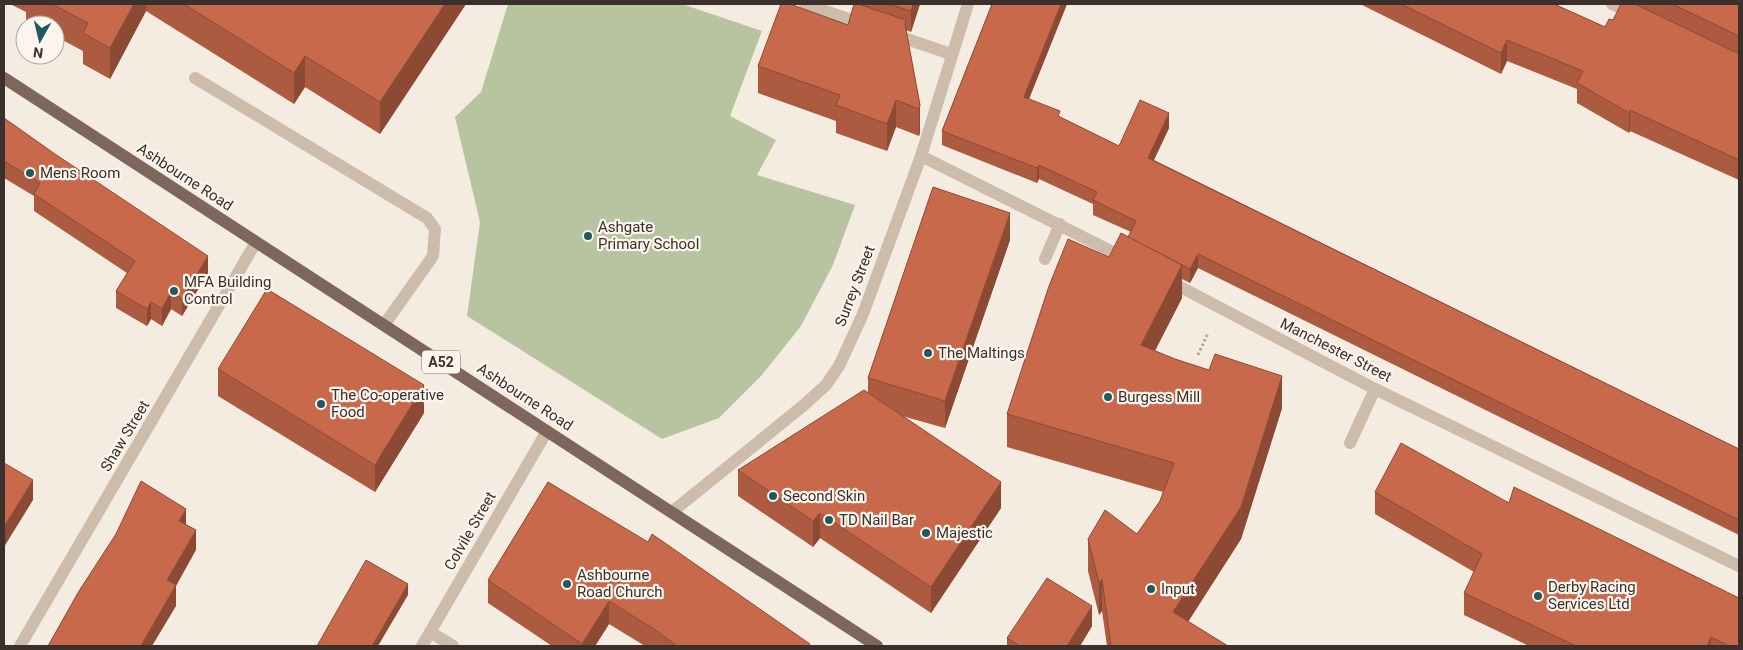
<svg xmlns="http://www.w3.org/2000/svg" width="1743" height="650" font-family="Roboto,sans-serif">
  <style>
    .green { fill: #b8c4a0 }
    .lines { fill: none; stroke-linecap: round; stroke-linejoin: round }
    .path { stroke: #b9a596; stroke-width: 3; stroke-dasharray: 2.5 2.5; stroke-linecap: butt }
    .minor { stroke: #cdbbac; stroke-width: 12 }
    .major { stroke: #7d675c; stroke-width: 12 }
    .wall { fill: #ac5a40 }
    .shaded-wall { fill: #8c4a34 }
    .building { fill: #c8694b; stroke: #8c4a34 }
    .poi-dot { fill: #1f5a5e; stroke: #fbf5ee; stroke-width: 2 }
    .labels { text-anchor: middle; stroke-width: 4.5; stroke-linejoin: round; paint-order: stroke }
    .shield { fill: #fbf5ee; stroke: #756b66; stroke-width: 1 }
    .shield-label { font-size: 14px; font-weight: bold; fill: #3b302b }
    .poi-label { font-size: 15px; fill: #3b302b; stroke: #fbf5ee; text-anchor: start }
    .street-label { font-size: 15px; fill: #3b302b; stroke: #fbf5ee }
  </style>
  <rect width="100%" height="100%" fill="#f4ebe1"/>
  <polygon class="green" points="508,4 682,4 762,31 730,116 776,140 757,175 855,205 833,265 801,326 761,376 719,418 662,439 467,316 480,222 455,117 481,92"/>
  <g class="lines">
    <polyline class="path" points="1198,355 1208,333"/>
    <g class="minor">
      <polyline points="805,4 866,25"/>
      <polyline points="1612,4 1634,15"/>
      <polyline points="892,34 951,54"/>
      <polyline points="195,78 427,218 435,229 433,256 384,325"/>
      <polyline points="921,156 1127,259"/>
      <polyline points="1045,259 1060,224"/>
      <polyline points="1167,280 1375,389 1739,566"/>
      <polyline points="1350,443 1375,389"/>
      <polyline points="672,512 804,405 826,385 839,366 863,314 921,156 968,4"/>
      <polyline points="430,632 453,646"/>
      <polyline points="20,646 256,242"/>
      <polyline points="422,646 547,431"/>
    </g>
    <polyline class="major" points="4,78 877,646"/>
  </g>
  <g class="wall">
    <polygon points="10,4 466,4 380,134 305,87 294,104 146,11 110,79 83,64 83,51 55,36 55,25 34,25 26,21 26,12"/>
    <polygon points="854,4 920,4 911,32 906,30 920,105 920,132 919,136 896,127 887,151 836,133 836,121 758,93 758,66 848,25"/>
    <polygon points="992,4 1067,4 1029,99 1060,117 1119,146 1169,128 1154,160 1739,449 1739,535 1198,268 1190,283 1182,279 1182,298 1155,351 1282,408 1241,539 1188,622 1228,646 1107,646 1102,611 1099,615 1088,571 1088,539 1137,534 1160,501 1163,492 1007,447 1007,414 1109,257 1128,237 1131,232 1093,215 1093,204 1039,179 1037,183 942,145 942,131"/>
    <polygon points="1360,4 1554,4 1605,27 1613,20 1621,4 1739,4 1739,180 1630,131 1629,133 1577,103 1577,89 1507,61 1501,74"/>
    <polygon points="4,118 208,273 182,316 171,309 162,326 151,319 147,326 116,308 116,291 127,273 34,211 34,196 4,178"/>
    <polygon points="1010,240 945,428 902,416 1001,508 931,613 820,538 813,547 738,496 738,470 868,392 868,378"/>
    <polygon points="218,369 424,413 375,492 218,396"/>
    <polygon points="548,482 810,646 645,646 609,624 595,646 552,646 488,603 488,580"/>
    <polygon points="1375,492 1509,503 1739,646 1529,646 1464,615 1464,593 1474,572 1375,514"/>
    <polygon points="1092,626 1080,646 1007,646 1007,638"/>
  </g>
  <g class="shaded-wall">
    <polygon points="134,4 146,4 146,11 110,79 110,48"/>
    <polygon points="445,4 466,4 380,134 380,102"/>
    <polygon points="913,4 920,4 911,32 911,11"/>
    <polygon points="1061,4 1067,4 1024,111 1024,97"/>
    <polygon points="1507,40 1507,61 1501,74 1501,53"/>
    <polygon points="305,56 305,87 294,104 294,73"/>
    <polygon points="896,100 896,127 887,151 887,124"/>
    <polygon points="920,105 920,132 919,136 919,109"/>
    <polygon points="1630,110 1630,131 1629,133 1629,113"/>
    <polygon points="1169,113 1169,128 1148,172 1148,158"/>
    <polygon points="1039,165 1039,179 1037,183 1037,168"/>
    <polygon points="1010,213 1010,240 945,428 945,401"/>
    <polygon points="1198,254 1198,268 1190,283 1190,269"/>
    <polygon points="208,256 208,273 182,316 182,299"/>
    <polygon points="1182,265 1182,298 1141,377 1141,345"/>
    <polygon points="171,292 171,309 162,326 162,309"/>
    <polygon points="151,302 151,319 147,326 147,309"/>
    <polygon points="1282,376 1282,408 1241,539 1173,645 1173,612"/>
    <polygon points="424,385 424,413 375,492 375,465"/>
    <polygon points="33,480 33,500 4,547 4,527"/>
    <polygon points="1001,482 1001,508 931,613 931,587"/>
    <polygon points="186,509 186,529 179,521"/>
    <polygon points="820,513 820,538 813,547 813,521"/>
    <polygon points="196,530 196,550 176,586 176,606 152,646 141,646 167,580"/>
    <polygon points="1102,579 1102,611 1099,615 1099,583"/>
    <polygon points="408,584 408,595 378,646 372,646"/>
    <polygon points="609,601 609,624 595,646 582,646 582,644"/>
    <polygon points="1092,606 1092,626 1080,646 1067,646"/>
    <polygon points="1711,637 1711,646 1707,646"/>
  </g>
  <g class="building">
    <polygon points="52,4 134,4 110,48 83,33 88,23"/>
    <polygon points="184,4 445,4 380,102 305,56 294,73"/>
    <polygon points="781,4 790,4 848,25 854,4 858,4 906,20 905,24 920,105 919,109 896,100 887,124 836,105 840,95 758,66"/>
    <polygon points="888,4 913,4 911,11"/>
    <polygon points="992,4 1061,4 1024,97 1060,111 1058,116 1119,146 1140,100 1169,113 1148,158 1739,449 1739,520 1198,254 1190,269 1128,237 1136,221 1093,200 1097,192 1039,165 1037,168 942,131"/>
    <polygon points="1401,4 1554,4 1605,27 1609,19 1613,20 1621,4 1635,4 1735,52 1739,52 1739,160 1630,110 1629,113 1577,83 1583,71 1507,40 1501,53"/>
    <polygon points="1672,4 1739,4 1739,36"/>
    <polygon points="4,118 55,154 208,256 182,299 171,292 162,309 151,302 147,309 116,291 135,261 34,194 40,183 4,161"/>
    <polygon points="933,187 1010,213 945,401 868,378"/>
    <polygon points="1121,233 1182,265 1141,345 1175,359 1209,370 1215,354 1282,376 1241,507 1173,612 1228,646 1111,646 1102,579 1099,583 1088,539 1105,510 1137,534 1160,501 1174,463 1007,414 1049,286 1068,239 1109,257"/>
    <polygon points="267,289 424,385 375,465 218,369"/>
    <polygon points="864,390 1001,482 931,587 820,513 813,521 738,470"/>
    <polygon points="1401,443 1509,503 1514,487 1739,598 1739,646 1729,646 1711,637 1707,646 1576,646 1464,593 1482,554 1375,492"/>
    <polygon points="4,463 33,480 4,527"/>
    <polygon points="141,481 186,509 179,521 196,530 167,580 176,585 141,646 48,646 79,591 116,534"/>
    <polygon points="548,482 648,542 652,534 810,644 808,646 677,646 657,631 609,601 582,644 488,580"/>
    <polygon points="366,560 408,584 372,646 317,646"/>
    <polygon points="1047,578 1092,606 1067,646 1020,646 1007,638"/>
  </g>
  <g class="poi-dot">
    <circle cx="30" cy="173" r="5"/>
    <circle cx="588" cy="236" r="5"/>
    <circle cx="174" cy="291" r="5"/>
    <circle cx="928" cy="353" r="5"/>
    <circle cx="1108" cy="397" r="5"/>
    <circle cx="321" cy="404" r="5"/>
    <circle cx="773" cy="496" r="5"/>
    <circle cx="829" cy="520" r="5"/>
    <circle cx="926" cy="533" r="5"/>
    <circle cx="567" cy="584" r="5"/>
    <circle cx="1151" cy="589" r="5"/>
    <circle cx="1538" cy="596" r="5"/>
  </g>
  <g class="labels">
    <rect class="shield" x="422" y="350.5" width="38" height="23" rx="4"/>
    <g class="shield-label">
      <text x="441" y="367">A52</text>
    </g>
    <g class="poi-label">
      <text x="40" y="178">Mens Room</text>
      <text x="598" y="232">Ashgate<tspan x="598" dy="17">Primary School</tspan></text>
      <text x="184" y="287">MFA Building<tspan x="184" dy="17">Control</tspan></text>
      <text x="938" y="358">The Maltings</text>
      <text x="331" y="400">The Co-operative<tspan x="331" dy="17">Food</tspan></text>
      <text x="1118" y="402">Burgess Mill</text>
      <text x="783" y="501">Second Skin</text>
      <text x="839" y="525">TD Nail Bar</text>
      <text x="936" y="538">Majestic</text>
      <text x="577" y="580">Ashbourne<tspan x="577" dy="17">Road Church</tspan></text>
      <text x="1548" y="592">Derby Racing<tspan x="1548" dy="17">Services Ltd</tspan></text>
      <text x="1161" y="594">Input</text>
    </g>
    <g class="street-label">
      <text transform="translate(185 177) rotate(33)" y="5">Ashbourne Road</text>
      <text transform="translate(855 286) rotate(-69)" y="5">Surrey Street</text>
      <text transform="translate(1336 350) rotate(27)" y="5">Manchester Street</text>
      <text transform="translate(525 397) rotate(33)" y="5">Ashbourne Road</text>
      <text transform="translate(125 436) rotate(-59)" y="5">Shaw Street</text>
      <text transform="translate(470 531) rotate(-60)" y="5">Colvile Street</text>
    </g>
  </g>
  <rect width="1743" height="650" fill="none" stroke="#3b302b" stroke-width="10"/>
  <g transform="translate(40 40) rotate(188)"><circle r="24" fill="#fbf5ee" stroke="#aea6a0"/>
  <path d="M0-4L9 19L0 12L-9 19Z" fill="#1f5a5e"/>
  <text y="-8" font-size="14" font-weight="bold" text-anchor="middle" fill="#3b302b">N</text>
  </g>
</svg>
